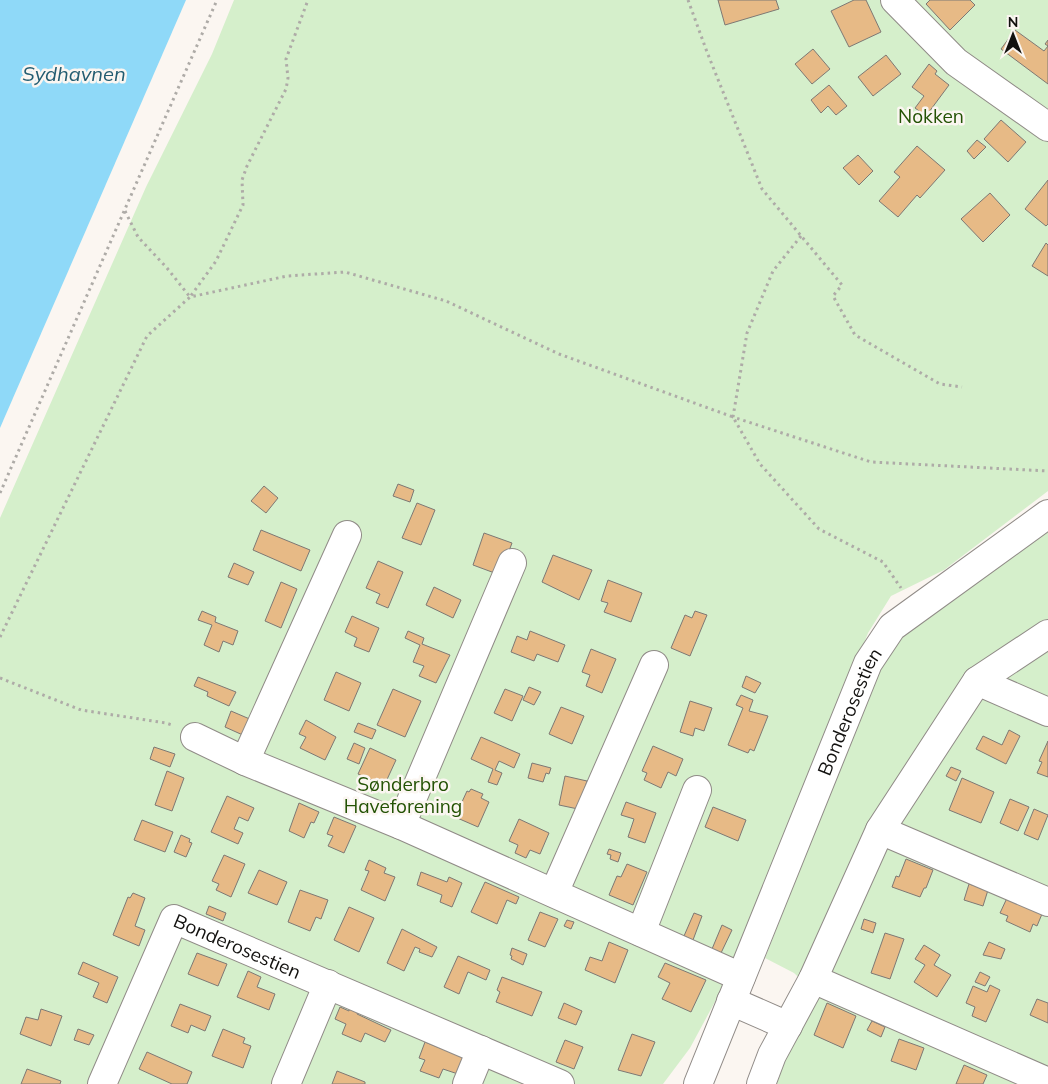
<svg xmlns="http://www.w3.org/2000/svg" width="1048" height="1084" font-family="Mulish,sans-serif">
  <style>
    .green { fill: #d5efcb }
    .water { fill: #8fd9f8 }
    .building { fill: #e7ba86; stroke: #7d7874 }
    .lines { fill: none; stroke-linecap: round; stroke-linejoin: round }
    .minor-casing { stroke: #908b87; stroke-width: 30 }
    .path { stroke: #aeaba7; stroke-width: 3; stroke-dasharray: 2.5 4; stroke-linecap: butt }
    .minor { stroke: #fff; stroke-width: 28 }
    .labels { text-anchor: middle; stroke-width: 5; stroke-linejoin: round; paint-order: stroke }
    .park-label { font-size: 19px; fill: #235204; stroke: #fbf6f1 }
    .street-label { font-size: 19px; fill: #12110f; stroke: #fbf6f1 }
    .water-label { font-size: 20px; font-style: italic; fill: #225c71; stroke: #fbf6f1 }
  </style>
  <rect width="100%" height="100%" fill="#fbf6f1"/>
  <g class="green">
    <polygon points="234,0 1048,0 1048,491 944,570 891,596 868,633 738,959 690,1048 663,1084 0,1084 0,518 146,187 212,54"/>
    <polygon points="1048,526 1048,1084 777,1084 786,1055 816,994 794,973 765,958 879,667 901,635"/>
  </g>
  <polygon class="water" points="0,0 186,0 0,428"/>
  <g class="building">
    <polygon points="718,0 776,0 779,9 725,25"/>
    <polygon points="854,0 866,0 881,32 849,47 831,11"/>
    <polygon points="930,0 970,0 975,5 950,30 926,4"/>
    <polygon points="1015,30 1044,51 1048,46 1045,44 1048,40 1048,84 1001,49"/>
    <polygon points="813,49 830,69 812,84 795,64"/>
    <polygon points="886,55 901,74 873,96 858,77"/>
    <polygon points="929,64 937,71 935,74 949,85 926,116 915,108 924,96 912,87"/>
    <polygon points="829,85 847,106 836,115 828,106 821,113 811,100"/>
    <polygon points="1001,120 1026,142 1008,162 984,139"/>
    <polygon points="977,140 986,147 974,159 967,151"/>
    <polygon points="917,146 945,170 920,198 917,195 898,217 879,201 900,177 894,172"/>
    <polygon points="858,155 873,171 859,185 843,168"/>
    <polygon points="1048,180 1048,224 1046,226 1025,209"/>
    <polygon points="990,193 1010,215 983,242 961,219"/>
    <polygon points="1046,243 1048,245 1048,276 1032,266"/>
    <polygon points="398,484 414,490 410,502 393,496"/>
    <polygon points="264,486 278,498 266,513 251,501"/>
    <polygon points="417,503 435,510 421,545 402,538"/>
    <polygon points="261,530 310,550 301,571 253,550"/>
    <polygon points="484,533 512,543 500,575 473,565"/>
    <polygon points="553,555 592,570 579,600 542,582"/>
    <polygon points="378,561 403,572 388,608 376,603 380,594 366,588"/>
    <polygon points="234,563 254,572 248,585 228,577"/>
    <polygon points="608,580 642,593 631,622 604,612 608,603 601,601"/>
    <polygon points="281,582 297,589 281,628 265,621"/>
    <polygon points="434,587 461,600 453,618 426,605"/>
    <polygon points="202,611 216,617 215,622 238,631 233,645 223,641 219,652 204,645 212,625 198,620"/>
    <polygon points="695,611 707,615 690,656 671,648 685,615 692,618"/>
    <polygon points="352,616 379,628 369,652 354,646 357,638 345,632"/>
    <polygon points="408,631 424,638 422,644 450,655 436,683 419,676 424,666 413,662 420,645 405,638"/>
    <polygon points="530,631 565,645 558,662 537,654 534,661 511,652 517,636 527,640"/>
    <polygon points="591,649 616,659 602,693 586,686 590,675 582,672"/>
    <polygon points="336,672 361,683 349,711 324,700"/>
    <polygon points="746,676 761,683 755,693 742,687"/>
    <polygon points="198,677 236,692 229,706 207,696 208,692 194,686"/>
    <polygon points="529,687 541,692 534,705 523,700"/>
    <polygon points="393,689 421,701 405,737 377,725"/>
    <polygon points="505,689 523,696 512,721 494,713"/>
    <polygon points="741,695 753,700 749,711 768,716 754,751 750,749 748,753 728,745 743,708 736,705"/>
    <polygon points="690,701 712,708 704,731 695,728 693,736 680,732"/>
    <polygon points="561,707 584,716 572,744 549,734"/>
    <polygon points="231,711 252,720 245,736 225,727"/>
    <polygon points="306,720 336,737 325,760 300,748 306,737 299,734"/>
    <polygon points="358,723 376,730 372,739 354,732"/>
    <polygon points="1009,730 1020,736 1006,764 976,749 983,736 1002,745"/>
    <polygon points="481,737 520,754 514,768 499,761 495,770 502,773 497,785 488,782 493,769 471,759"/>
    <polygon points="1048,741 1048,777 1037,773 1042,762 1039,761"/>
    <polygon points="354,743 365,748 359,764 347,759"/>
    <polygon points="653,746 683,759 676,776 668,772 661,788 644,780 647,773 642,771"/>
    <polygon points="154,747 175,754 170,767 150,759"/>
    <polygon points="370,748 396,760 384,786 358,774"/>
    <polygon points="532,763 551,768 549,774 546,773 543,782 528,778"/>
    <polygon points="951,767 961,771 956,781 946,776"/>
    <polygon points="167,771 184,778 172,811 155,805"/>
    <polygon points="565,776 587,781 578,809 559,805"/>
    <polygon points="962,778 994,792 981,823 949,810"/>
    <polygon points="471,789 483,794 481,798 489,802 478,827 455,817 467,791 469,792"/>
    <polygon points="227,796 254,808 248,821 239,817 234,829 243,833 238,844 211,832"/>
    <polygon points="1010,799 1029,807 1018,831 1000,823"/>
    <polygon points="626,802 656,813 645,843 628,837 634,819 621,815"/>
    <polygon points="299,803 319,812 314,823 311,822 304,838 289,831"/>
    <polygon points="713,807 746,820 738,841 705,827"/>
    <polygon points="1034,809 1048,815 1038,840 1024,834"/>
    <polygon points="334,817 356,826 344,853 328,846 333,836 327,834"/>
    <polygon points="519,819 549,833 540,854 530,850 526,858 515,853 518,845 509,841"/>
    <polygon points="142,820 173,832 165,852 134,840"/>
    <polygon points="181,835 190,839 189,842 192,843 186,857 174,852"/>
    <polygon points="609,849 621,853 618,862 610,859 611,855 607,854"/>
    <polygon points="224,855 245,864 231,897 216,890 219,884 212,881"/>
    <polygon points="906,859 933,870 926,888 924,888 920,897 892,887 896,876 899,877"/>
    <polygon points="369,860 386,868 384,873 395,877 385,901 361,890 369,871 365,870"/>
    <polygon points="627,864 647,872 633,905 609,895 617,876 621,877"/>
    <polygon points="259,870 287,882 277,905 248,893"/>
    <polygon points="421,872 447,882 449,877 462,883 452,907 440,902 442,895 417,885"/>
    <polygon points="485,882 519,897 516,904 507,900 497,924 471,912"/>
    <polygon points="969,884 988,890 983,906 964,900"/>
    <polygon points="300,890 328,900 321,919 316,917 310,931 288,922"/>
    <polygon points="133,893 145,898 135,926 145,930 139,946 113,935 128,897 130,898"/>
    <polygon points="1007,898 1042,914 1037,926 1033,924 1030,932 1006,921 1008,916 1000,913"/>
    <polygon points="209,906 226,913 223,921 206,914"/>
    <polygon points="349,907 374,918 359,952 334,940"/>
    <polygon points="540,912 558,919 545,947 528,940"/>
    <polygon points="694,913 702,916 693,940 684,936"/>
    <polygon points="864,919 876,923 873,933 861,929"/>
    <polygon points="567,920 574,922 571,929 564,926"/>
    <polygon points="722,925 732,930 721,953 712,949"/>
    <polygon points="402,929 437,947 432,957 419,952 420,949 415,947 404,971 387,963"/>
    <polygon points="885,933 904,939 890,979 871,973"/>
    <polygon points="609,942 628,950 615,983 585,970 590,957 602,961"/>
    <polygon points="989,942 1005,949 1001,959 983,955"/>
    <polygon points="924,945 940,955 934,965 951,975 937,997 914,982 925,965 915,959"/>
    <polygon points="512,948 527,954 523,965 511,959 512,956 510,955"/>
    <polygon points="197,953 227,964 218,986 188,974"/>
    <polygon points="458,956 490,970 486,980 468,972 459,994 444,987"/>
    <polygon points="83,962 118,977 107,1003 93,997 99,983 78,974"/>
    <polygon points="665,963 706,980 691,1012 662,999 670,983 658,977"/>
    <polygon points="248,971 261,977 257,987 275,994 269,1010 237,997"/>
    <polygon points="980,972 990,977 985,986 975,982"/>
    <polygon points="502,977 542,992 532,1016 496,1002 500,992 497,990"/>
    <polygon points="990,985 1000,990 986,1022 972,1016 975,1007 966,1003 973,986 987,992"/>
    <polygon points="1037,999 1048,1003 1048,1023 1030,1015"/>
    <polygon points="564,1003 582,1011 576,1025 558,1018"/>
    <polygon points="827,1003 856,1016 843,1048 814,1035"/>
    <polygon points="180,1004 211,1016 205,1031 191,1025 188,1033 171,1026"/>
    <polygon points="340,1007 349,1011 350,1007 358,1011 357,1014 391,1030 385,1042 365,1033 361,1042 342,1034 346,1024 335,1019"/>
    <polygon points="41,1009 62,1016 51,1046 20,1034 26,1017 38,1020"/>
    <polygon points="872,1021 885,1027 881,1037 867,1030"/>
    <polygon points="78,1029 94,1035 89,1045 74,1040"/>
    <polygon points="223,1029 245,1038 243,1043 251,1046 243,1068 212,1056"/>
    <polygon points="632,1034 655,1042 641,1076 618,1070"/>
    <polygon points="899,1039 924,1048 916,1070 891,1061"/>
    <polygon points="565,1040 583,1047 574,1069 556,1062"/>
    <polygon points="425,1042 465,1058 458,1074 443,1069 439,1078 420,1071 425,1060 419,1058"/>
    <polygon points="147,1052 192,1072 187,1084 172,1084 139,1069"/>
    <polygon points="964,1065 987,1075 983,1084 956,1084"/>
    <polygon points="27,1069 61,1081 60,1084 21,1084"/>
    <polygon points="337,1071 365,1082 365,1084 332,1084"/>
  </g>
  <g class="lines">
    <defs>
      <g id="minor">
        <polyline points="895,0 956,62 1048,127"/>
        <polyline points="977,681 1048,712"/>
        <polyline points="195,737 245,761 401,825 741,977"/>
        <polyline points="245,761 347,535"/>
        <polyline points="401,825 512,563"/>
        <polyline points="880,830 1048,902"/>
        <polyline points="554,893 654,665"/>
        <polyline points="641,932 697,790"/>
        <polyline points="813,979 1048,1082"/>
        <polyline points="731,1001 788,1026"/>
        <path id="s1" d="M 102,1084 L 174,919 L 560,1084"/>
        <polyline points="286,1084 328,984"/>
        <polyline points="467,1084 481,1050"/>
        <path id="s2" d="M 698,1084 L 868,663 L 892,627 L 1048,514"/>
        <polyline points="761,1084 772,1055 813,979 880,830 977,681 1048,634"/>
      </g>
    </defs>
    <use href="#minor" class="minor-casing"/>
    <g class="path">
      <polyline points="688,0 707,52 762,189 842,285 833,296 855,335 940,384 962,387"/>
      <polyline points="125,211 138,237 167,268 190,297 216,261 243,205 242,180 247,166 286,89 288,78 286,59 308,0"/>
      <polyline points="801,236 773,271 747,333 733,417 871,462 1048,471"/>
      <polyline points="0,493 217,0"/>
      <polyline points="0,637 147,336 190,297 287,276 345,272 446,301 559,354 733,417 760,464 819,529 883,562 901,588"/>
      <polyline points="0,678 81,710 166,723 172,725"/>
    </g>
    <use href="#minor" class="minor"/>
  </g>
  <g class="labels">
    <g class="park-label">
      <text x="931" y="123">Nokken</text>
      <text x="403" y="791">Sønderbro<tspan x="403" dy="22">Haveforening</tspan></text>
    </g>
    <g class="street-label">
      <text dy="7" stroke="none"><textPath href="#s2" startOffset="402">Bonderosestien</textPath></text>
      <text dy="7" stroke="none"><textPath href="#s1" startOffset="249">Bonderosestien</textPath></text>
    </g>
    <g class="water-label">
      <text x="74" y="81">Sydhavnen</text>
    </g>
  </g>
  <g transform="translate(1013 35)" stroke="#fbf6f1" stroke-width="4" paint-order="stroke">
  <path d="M0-4L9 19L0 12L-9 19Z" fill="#12110f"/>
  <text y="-8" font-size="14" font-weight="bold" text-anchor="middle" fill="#12110f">N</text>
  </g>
</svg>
